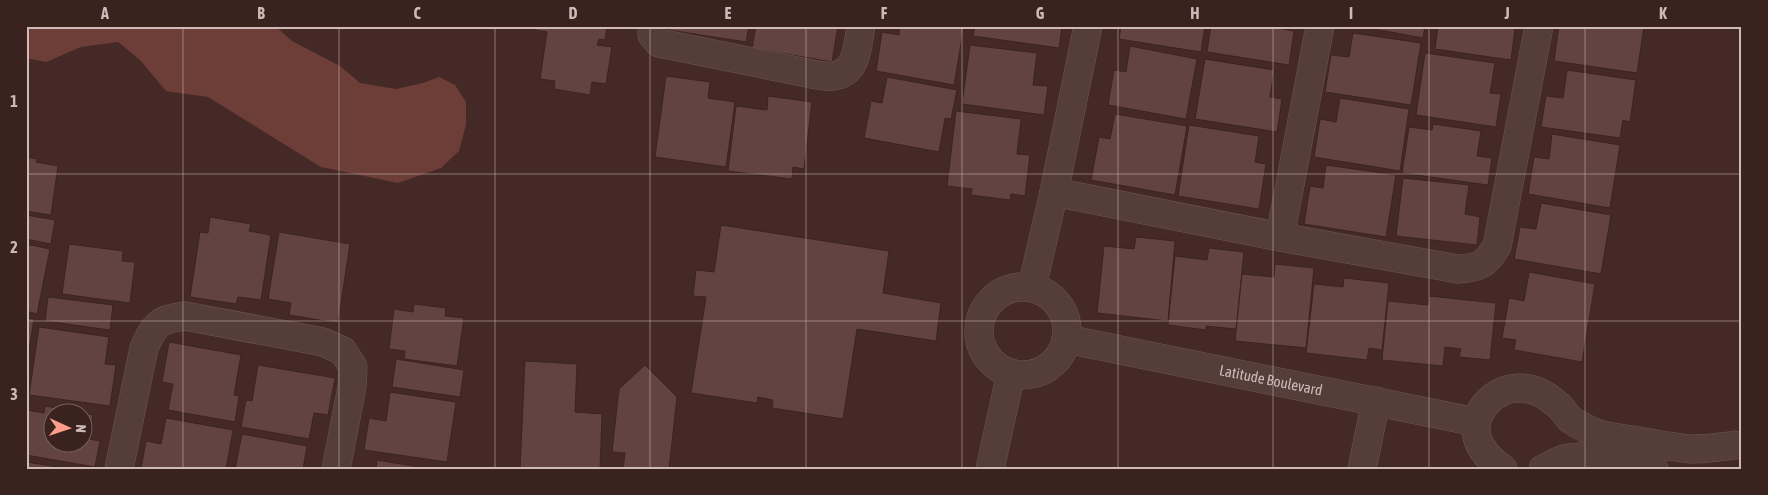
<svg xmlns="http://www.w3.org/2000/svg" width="1768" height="495" font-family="'Asap Condensed',sans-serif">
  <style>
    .water { fill: #6d3e38 }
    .building { fill: #63433f; stroke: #3c2421 }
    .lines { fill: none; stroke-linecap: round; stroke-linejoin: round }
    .minor-casing { stroke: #6c5653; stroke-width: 29 }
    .minor { stroke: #553d3a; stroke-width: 28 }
    .grid { fill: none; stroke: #cebbb8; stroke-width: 1; stroke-opacity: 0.55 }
    .labels { text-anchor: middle; stroke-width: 5; stroke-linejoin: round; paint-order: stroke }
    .street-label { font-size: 15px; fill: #cebbb8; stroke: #3a221f }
    .neatline { fill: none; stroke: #cebbb8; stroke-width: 2 }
    .grid-label { font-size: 16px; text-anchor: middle; font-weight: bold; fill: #cebbb8 }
  </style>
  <rect width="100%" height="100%" fill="#452926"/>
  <polygon class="water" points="26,26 275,26 292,41 340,66 360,83 396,89 423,83 439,77 455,85 466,102 466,125 459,151 441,168 398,183 321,167 208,97 166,91 140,60 118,42 81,47 46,62 26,58"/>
  <g class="building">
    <polygon points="535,26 607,26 605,40 599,39 597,45 612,47 606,84 592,82 590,95 554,89 555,81 540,79 547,32 535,30"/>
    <polygon points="669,26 749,26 746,42 669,30"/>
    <polygon points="756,26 838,26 832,62 752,48"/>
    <polygon points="900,26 964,26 954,85 876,71 882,32 899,35"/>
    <polygon points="975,26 1062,26 1059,48 973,36"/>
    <polygon points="1121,26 1205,26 1201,52 1119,39"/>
    <polygon points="1211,26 1283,26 1282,29 1294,31 1289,65 1207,52"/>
    <polygon points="1358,26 1425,26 1423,38"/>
    <polygon points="1438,26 1502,26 1515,29 1511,60 1435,49"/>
    <polygon points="1559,26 1644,26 1637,73 1554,61"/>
    <polygon points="1353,33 1421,43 1411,105 1325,92 1331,55 1349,57"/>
    <polygon points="970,45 1037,53 1033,85 1048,86 1044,115 962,104"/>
    <polygon points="1130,46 1197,59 1186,119 1108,105 1114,70 1126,72"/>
    <polygon points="1425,53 1495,63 1490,93 1501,94 1496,127 1416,115"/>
    <polygon points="1205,59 1274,70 1270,97 1282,99 1277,132 1195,119"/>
    <polygon points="1567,70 1636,80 1630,122 1623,120 1620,138 1541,127 1546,96 1563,98"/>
    <polygon points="666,76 710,82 708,98 735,102 726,167 655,157"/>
    <polygon points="887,77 957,90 951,119 945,118 939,152 864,138 871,101 882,103"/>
    <polygon points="768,96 812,102 804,169 793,167 792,179 728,171 736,106 767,110"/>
    <polygon points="1340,98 1409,109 1400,171 1314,157 1320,119 1336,122"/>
    <polygon points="956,111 1021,119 1017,154 1030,155 1025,196 1011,194 1010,200 971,195 972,189 947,186"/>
    <polygon points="1115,114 1187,126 1175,195 1091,180 1099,137 1110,139"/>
    <polygon points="1433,124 1481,131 1477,156 1492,158 1488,185 1402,173 1409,127 1432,130"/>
    <polygon points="1189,125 1259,136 1255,162 1266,164 1259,209 1178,196"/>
    <polygon points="1552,134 1620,145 1610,208 1528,194 1534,157 1549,159"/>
    <polygon points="26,157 37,159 36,162 58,166 51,215 26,211"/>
    <polygon points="1326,165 1396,175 1386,237 1304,224 1310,186 1323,188"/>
    <polygon points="1403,178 1469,185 1465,214 1480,217 1477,245 1396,236"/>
    <polygon points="1541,203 1611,215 1601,274 1514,259 1520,227 1536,229"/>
    <polygon points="26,215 55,220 51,244 26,239"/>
    <polygon points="210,217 251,224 249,231 271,235 261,300 238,297 236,304 190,297 200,232 208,233"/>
    <polygon points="721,225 889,251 883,293 941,303 936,341 857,329 843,419 772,408 773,400 758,397 757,403 691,393 706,297 693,296 696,270 714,272"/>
    <polygon points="279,232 350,244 338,323 289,315 291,303 268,299"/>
    <polygon points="1136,237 1175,241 1168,321 1097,313 1104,246 1134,249"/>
    <polygon points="26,244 50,249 37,314 26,311"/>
    <polygon points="69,244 123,251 122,261 135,262 130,303 62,294"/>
    <polygon points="1209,248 1244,252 1236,329 1206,326 1206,330 1168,325 1175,256 1207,260"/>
    <polygon points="1275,264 1314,268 1306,348 1235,341 1242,274 1274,277"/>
    <polygon points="1529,272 1595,284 1582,362 1514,350 1516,340 1502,338 1509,298 1524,301"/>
    <polygon points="1344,278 1389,283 1382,350 1369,348 1367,360 1306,353 1314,284 1343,287"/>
    <polygon points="1429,296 1496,303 1490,360 1459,357 1461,349 1445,347 1443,366 1382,360 1388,301 1428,305"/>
    <polygon points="48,297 113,305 110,330 45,321"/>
    <polygon points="414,304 446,308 445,316 464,318 457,366 404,359 405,351 389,349 394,309 413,312"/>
    <polygon points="26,318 34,319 26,370"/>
    <polygon points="39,327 109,337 105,364 116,365 110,406 29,395"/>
    <polygon points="169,342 241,355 234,395 239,396 235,422 168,410 173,384 162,382"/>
    <polygon points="396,359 464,370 460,397 392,387"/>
    <polygon points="525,361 577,364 575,412 602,414 600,469 520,469"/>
    <polygon points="258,365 335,378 328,415 314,413 309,439 241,427 246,400 252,401"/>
    <polygon points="645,365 677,397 669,469 623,469 625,453 612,452 619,389"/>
    <polygon points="390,392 456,402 447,462 364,450 369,418 386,421"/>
    <polygon points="45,406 80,412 52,412 52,442 82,442 82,413 93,415 89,439 100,441 95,467 26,455 26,410 44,413"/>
    <polygon points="166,418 233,430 226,469 141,469 146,441 161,444"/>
    <polygon points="242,434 307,446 303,469 235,469"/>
    <polygon points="377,460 430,469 376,469"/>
    <polygon points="26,462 71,469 26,469"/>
  </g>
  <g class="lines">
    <defs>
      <g id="minor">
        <path d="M 652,26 L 652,35 L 659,43 L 817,75 C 821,75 827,77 832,76 C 858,74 857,46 861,26"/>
        <path d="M 1054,192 L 1280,237 L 1458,269 C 1480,268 1486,264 1497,246 L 1539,26"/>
        <polyline points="1280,237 1320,26"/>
        <polyline points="1032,287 1054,192 1088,26"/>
        <circle cx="1023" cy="331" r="44"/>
        <path id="s1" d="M 1066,339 L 1476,422"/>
        <path d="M 119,469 L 144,348 C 155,324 159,319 185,316 L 323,342 L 343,351 L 353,367 L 352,387 L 336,469"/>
        <polyline points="990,469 1011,373"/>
        <polyline points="1362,469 1376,401"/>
        <path d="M 1503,469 C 1491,461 1481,451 1477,437 C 1471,412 1494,389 1518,388 C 1533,387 1548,396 1559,406 C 1563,410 1567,416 1571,420 C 1577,424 1585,428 1591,431 C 1604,437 1619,438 1632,440 C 1652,443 1673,448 1693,449 C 1707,449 1721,447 1735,445"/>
        <path d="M 1543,469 C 1551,465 1559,460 1568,458 C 1596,453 1627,463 1654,469"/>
      </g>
    </defs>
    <use href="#minor" class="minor-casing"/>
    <use href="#minor" class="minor"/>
  </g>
  <path class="grid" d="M 183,26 L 183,469M 339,26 L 339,469M 495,26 L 495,469M 650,26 L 650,469M 806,26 L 806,469M 962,26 L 962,469M 1118,26 L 1118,469M 1273,26 L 1273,469M 1429,26 L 1429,469M 1585,26 L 1585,469M 26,174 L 1742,174M 26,321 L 1742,321"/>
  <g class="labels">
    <g class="street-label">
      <text dy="5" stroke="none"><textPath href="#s1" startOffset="209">Latitude Boulevard</textPath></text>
    </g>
  </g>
  <rect width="1768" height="495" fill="none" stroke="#3a221f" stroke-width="55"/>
  <g transform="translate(68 428) rotate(93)"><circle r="24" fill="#3a221f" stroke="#755f5c"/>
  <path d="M0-4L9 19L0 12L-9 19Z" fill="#ff9d8c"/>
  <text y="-8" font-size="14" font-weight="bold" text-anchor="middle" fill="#cebbb8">N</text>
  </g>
  <rect x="28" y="28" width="1712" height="440" class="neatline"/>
  <g class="grid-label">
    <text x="105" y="19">A</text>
    <text x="261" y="19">B</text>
    <text x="417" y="19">C</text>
    <text x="573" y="19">D</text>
    <text x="728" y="19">E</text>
    <text x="884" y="19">F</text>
    <text x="1040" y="19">G</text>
    <text x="1195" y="19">H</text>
    <text x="1351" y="19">I</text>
    <text x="1507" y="19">J</text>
    <text x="1663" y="19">K</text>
    <text x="14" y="107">1</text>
    <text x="14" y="253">2</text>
    <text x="14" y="400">3</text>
  </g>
</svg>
